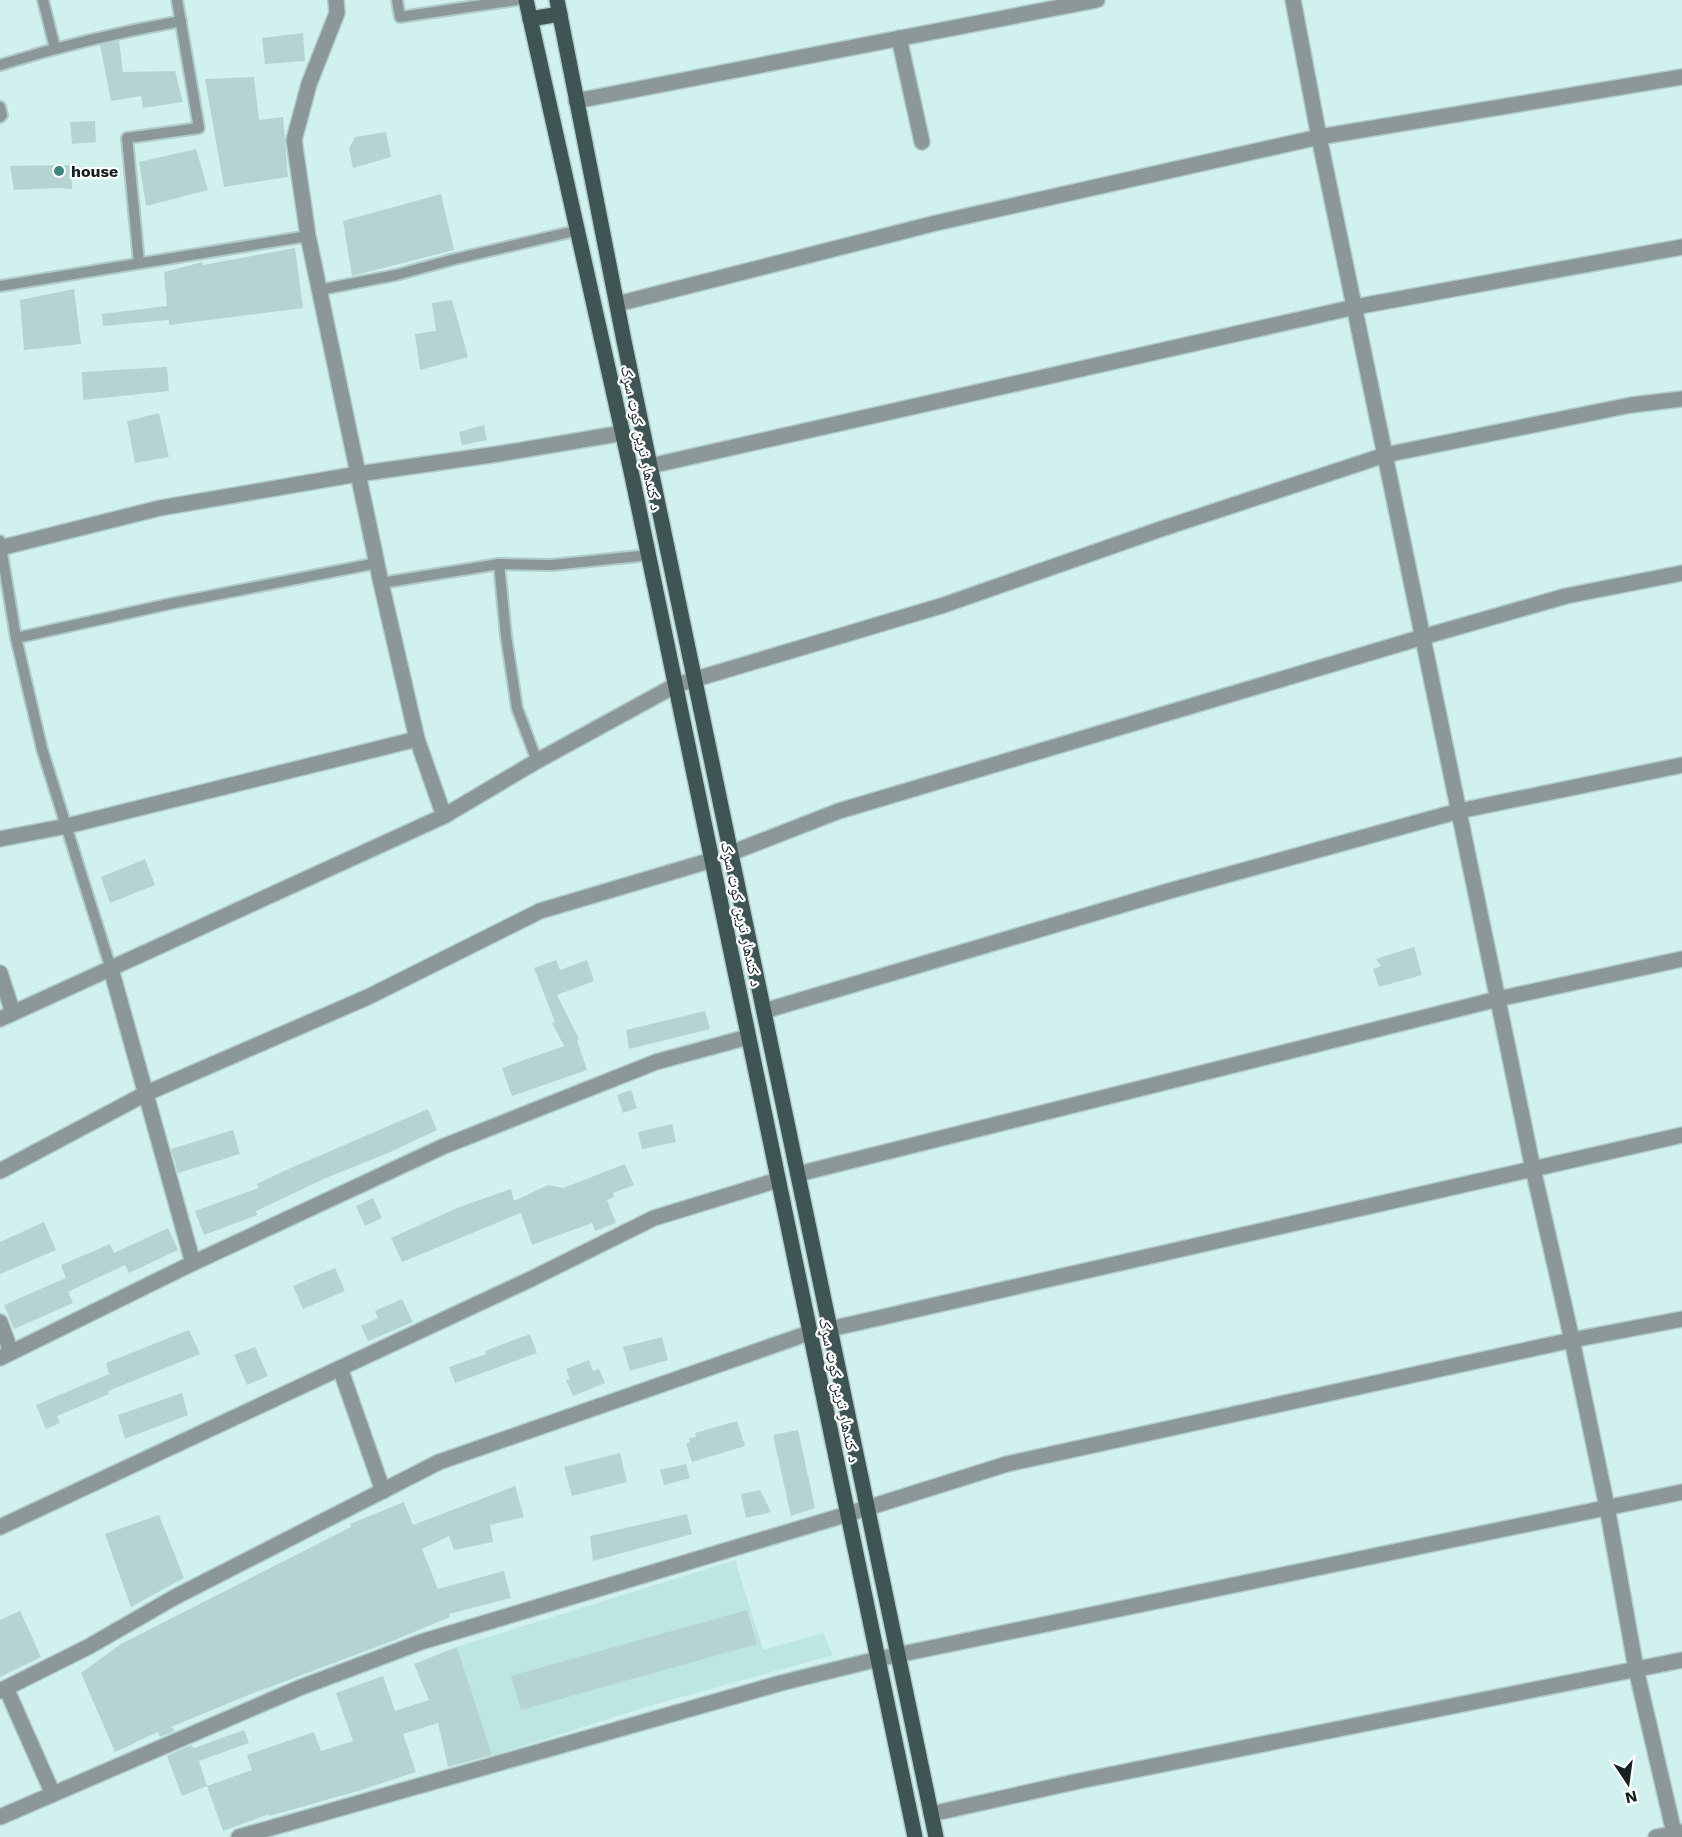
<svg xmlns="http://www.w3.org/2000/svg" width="1682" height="1837" font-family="'Work Sans','Noto Naskh Arabic',sans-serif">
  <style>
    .built { fill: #bde5e2 }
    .building { fill: #b5d4d1 }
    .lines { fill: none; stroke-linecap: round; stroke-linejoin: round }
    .lane-casing { stroke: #afccca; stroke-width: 14 }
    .street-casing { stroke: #afccca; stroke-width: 18 }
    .primary-casing { stroke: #afccca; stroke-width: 18 }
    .lane { stroke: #8b9897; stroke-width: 10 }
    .street { stroke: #8b9897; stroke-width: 15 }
    .primary { stroke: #3e5554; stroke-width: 15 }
    .poi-dot { fill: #3d8581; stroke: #fff; stroke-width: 2 }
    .labels { text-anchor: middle; stroke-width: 4.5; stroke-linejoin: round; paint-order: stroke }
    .poi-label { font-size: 16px; font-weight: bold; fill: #162221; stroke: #fff; text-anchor: start }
    .street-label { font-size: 16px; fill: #162221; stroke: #fff }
  </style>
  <rect width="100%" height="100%" fill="#d1f1ef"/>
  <polygon class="built" points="735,1560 763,1650 823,1633 833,1655 649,1706 492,1756 457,1647"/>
  <g class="building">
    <polygon points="303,33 305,61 265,64 262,38"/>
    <polygon points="119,41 123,72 175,71 183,102 143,108 141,96 111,101 100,45"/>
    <polygon points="254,77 259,120 283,117 288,177 224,187 205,79"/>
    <polygon points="95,121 96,142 72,144 70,122"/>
    <polygon points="386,132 391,157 353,168 349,149 355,137"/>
    <polygon points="196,149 208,190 146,206 139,162"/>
    <polygon points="71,165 72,189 56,188 14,190 10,166"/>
    <polygon points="441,194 454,250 352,276 343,221"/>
    <polygon points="295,248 303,308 169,325 169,320 103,326 102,314 167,306 164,272 202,262 203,265"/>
    <polygon points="74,289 81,344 24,350 20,300"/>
    <polygon points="452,300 468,357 420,370 415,334 436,331 432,303"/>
    <polygon points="167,367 169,391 83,400 82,372"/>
    <polygon points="159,413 169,457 135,463 127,421"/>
    <polygon points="484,425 487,440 462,445 459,432"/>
    <polygon points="145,859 155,885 110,903 101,877"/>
    <polygon points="1414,947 1422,975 1379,987 1373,969 1381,966 1376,959"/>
    <polygon points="556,960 560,970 587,960 594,981 557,995 579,1039 577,1040 587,1070 512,1096 502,1068 564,1046 552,1023 555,1022 534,968"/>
    <polygon points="705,1011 710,1029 629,1049 626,1030"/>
    <polygon points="631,1090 637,1108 623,1113 617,1095"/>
    <polygon points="428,1109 437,1130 388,1153 326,1178 256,1211 257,1215 204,1235 195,1211 259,1188 257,1184 284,1171"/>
    <polygon points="672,1124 676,1142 642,1149 638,1132"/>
    <polygon points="233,1130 240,1154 178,1173 171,1149"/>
    <polygon points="625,1164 634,1185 613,1193 614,1197 607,1200 616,1223 595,1231 592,1223 532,1245 521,1213 402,1262 391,1238 457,1208 511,1189 514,1201 548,1185 563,1188"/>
    <polygon points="373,1198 382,1218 365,1226 356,1206"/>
    <polygon points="44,1222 56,1250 0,1274 0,1242"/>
    <polygon points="168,1228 178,1250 129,1273 125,1265 68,1292 73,1303 14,1329 4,1305 66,1278 61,1265 110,1244 114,1253"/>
    <polygon points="335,1268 345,1291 303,1309 293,1286"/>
    <polygon points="402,1299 413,1322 368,1341 361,1326 378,1318 375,1311"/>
    <polygon points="189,1330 200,1354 108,1391 109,1394 57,1416 60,1423 46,1429 36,1405 109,1374 106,1363"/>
    <polygon points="530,1334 537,1353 455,1383 449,1367 486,1354 485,1351"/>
    <polygon points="662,1337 668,1360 630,1371 623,1347"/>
    <polygon points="255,1347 268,1376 247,1385 234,1355"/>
    <polygon points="589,1360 593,1371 599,1369 605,1383 573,1396 566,1380 570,1379 566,1369"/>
    <polygon points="182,1393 188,1415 125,1439 118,1415"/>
    <polygon points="737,1421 745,1446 692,1462 686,1444 690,1442 689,1438 696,1437 695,1433"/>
    <polygon points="798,1430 815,1508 791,1516 773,1435"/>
    <polygon points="620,1453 627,1482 572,1496 564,1467"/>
    <polygon points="686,1464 690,1478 664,1485 660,1470"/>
    <polygon points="515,1486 524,1517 490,1525 493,1542 454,1550 449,1536 422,1549 438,1589 504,1571 511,1598 449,1614 450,1617 395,1640 251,1694 171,1727 175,1731 160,1737 158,1732 115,1752 81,1673 121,1644 351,1527 350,1524 404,1502 413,1525"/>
    <polygon points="760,1490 771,1512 746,1518 741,1494"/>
    <polygon points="687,1514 692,1534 593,1561 590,1536"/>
    <polygon points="159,1515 184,1578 131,1607 105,1534"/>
    <polygon points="747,1610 757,1644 521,1710 511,1676"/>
    <polygon points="20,1611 41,1657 0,1677 0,1620"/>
    <polygon points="457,1647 492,1755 448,1767 438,1723 403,1734 416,1772 358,1791 269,1816 269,1814 223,1831 207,1786 252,1770 247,1755 314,1732 321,1751 353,1741 336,1693 383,1676 395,1711 429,1700 414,1664"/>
    <polygon points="244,1730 249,1743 199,1761 207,1786 182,1796 167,1756 191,1745 194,1748"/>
  </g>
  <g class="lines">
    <defs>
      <g id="lane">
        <polyline points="43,0 55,48"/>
        <polyline points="397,0 400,17 516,0"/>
        <path d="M 0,65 C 60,46 119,32 181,21"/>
        <polyline points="0,107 2,115 0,117"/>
        <polyline points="139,263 127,138 199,128 177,0"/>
        <polyline points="0,286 308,236"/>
        <polyline points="319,290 396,275 455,259 579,230"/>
        <polyline points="0,541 16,638 42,749 111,969"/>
        <polyline points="499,564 506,636 517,708 537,761"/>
        <polyline points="381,583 499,564 552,565 649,555"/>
        <polyline points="16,638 169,604 377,563"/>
      </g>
      <g id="street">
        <polyline points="336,0 337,13 309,84 294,140 308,236 381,583 417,739 444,816"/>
        <polyline points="1293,0 1319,137 1533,1169 1572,1340 1607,1507 1636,1669 1675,1837"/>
        <polyline points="899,38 922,142"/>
        <polyline points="576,101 1097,0"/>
        <polyline points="617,304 936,223 1319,137 1682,77"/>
        <polyline points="650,466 1355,307 1682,247"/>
        <polyline points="0,548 160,508 358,474 498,454 623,433"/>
        <polyline points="0,839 67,826 417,739"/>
        <polyline points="731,853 839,811 1423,637 1566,596 1682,573"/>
        <polyline points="111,969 193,1263"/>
        <polyline points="0,973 13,1013"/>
        <polyline points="764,1011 1169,891 1459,811 1682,765"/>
        <polyline points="0,1019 444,816 537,761 676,685 944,605 1161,529 1385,455 1631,405 1682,399"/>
        <polyline points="0,1171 147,1093 368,997 540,911 712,860"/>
        <polyline points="798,1174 1498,999 1682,959"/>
        <polyline points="0,1322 11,1352"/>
        <polyline points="830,1329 1682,1135"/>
        <polyline points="0,1358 193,1263 442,1147 656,1062 748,1037"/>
        <polyline points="340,1368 383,1491"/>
        <polyline points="0,1527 531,1279 654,1218 778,1180"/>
        <polyline points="6,1688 53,1794"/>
        <polyline points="0,1691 88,1647 175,1597 439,1462 809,1333"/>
        <polyline points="931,1814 1079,1781 1682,1660"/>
        <polyline points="0,1817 299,1688 421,1642 848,1514 1007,1464 1572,1340 1682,1319"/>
        <polyline points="239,1837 781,1683 878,1659 1682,1492"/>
        <polyline points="1656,1837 1682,1832"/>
      </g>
      <g id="primary">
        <polyline points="526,0 631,471 915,1837"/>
        <polyline points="557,0 624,341 936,1837"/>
        <polyline points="530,19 560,14"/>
      </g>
    </defs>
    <use href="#lane" class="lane-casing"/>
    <use href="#street" class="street-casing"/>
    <use href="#primary" class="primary-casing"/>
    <use href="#lane" class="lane"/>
    <use href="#street" class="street"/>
    <use href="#primary" class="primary"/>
  </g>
  <circle class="poi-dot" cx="59" cy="171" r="6"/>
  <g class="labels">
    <g class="poi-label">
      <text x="71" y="177">house</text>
    </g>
    <g class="street-label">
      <text transform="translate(642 438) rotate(78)" y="6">د کندهار ترين کوټ سړک</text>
      <text transform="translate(742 914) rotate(78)" y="6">د کندهار ترين کوټ سړک</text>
      <text transform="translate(840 1390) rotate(78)" y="6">د کندهار ترين کوټ سړک</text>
    </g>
  </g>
  <g transform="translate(1628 1783) rotate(167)" stroke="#ffffff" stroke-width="4.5" paint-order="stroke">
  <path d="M0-4.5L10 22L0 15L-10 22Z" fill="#162221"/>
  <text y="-9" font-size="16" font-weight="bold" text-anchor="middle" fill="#162221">N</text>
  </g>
</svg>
